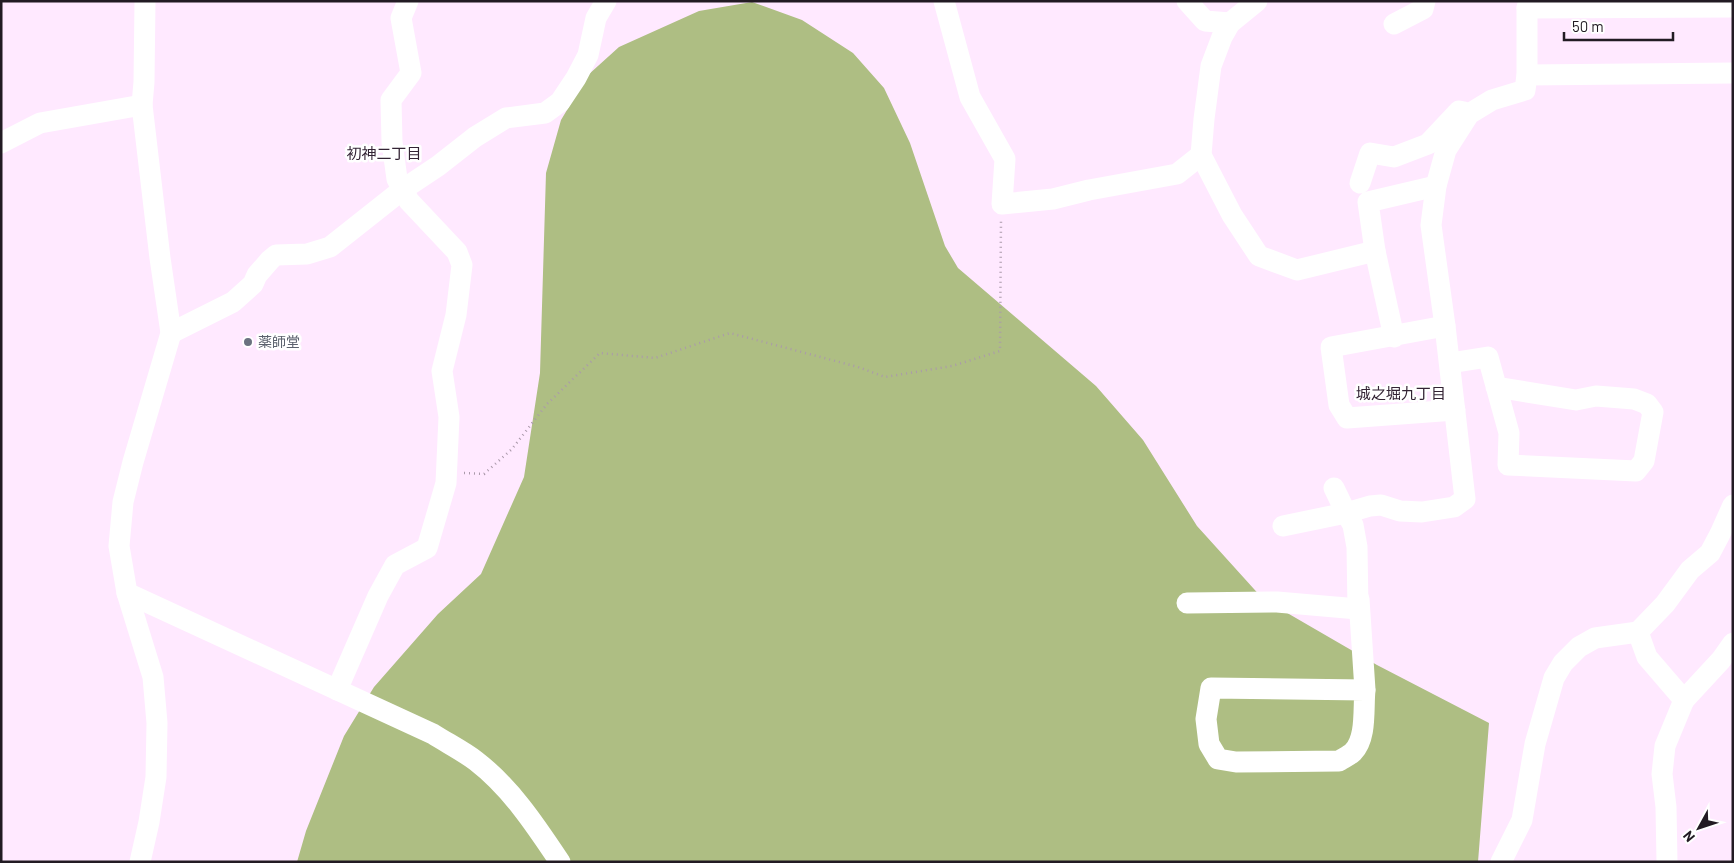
<svg xmlns="http://www.w3.org/2000/svg" width="1734" height="863" font-family="Barlow,'Noto Sans JP',sans-serif">
  <style>
    .forest { fill: #aebe83 }
    .lines { fill: none; stroke-linecap: round; stroke-linejoin: round }
    .path { stroke: #ab9aab; stroke-width: 2.5; stroke-dasharray: 1 4; stroke-linecap: butt }
    .minor { stroke: #fff; stroke-width: 21 }
    .worship-dot { fill: #6b7280; stroke: #fff; stroke-width: 2 }
    .labels { text-anchor: middle; stroke-width: 5; stroke-linejoin: round; paint-order: stroke }
    .worship-label { font-size: 14px; fill: #5b616d; stroke: #fff; text-anchor: start }
    .neighbourhood-label { font-size: 15px; fill: #332334; stroke: #fff }
  </style>
  <rect width="100%" height="100%" fill="#ffe9ff"/>
  <polygon class="forest" points="752,2 802,20 853,53 884,88 910,143 945,246 958,268 1096,386 1143,440 1197,526 1263,599 1377,665 1489,723 1478,862 297,862 306,831 344,736 374,687 438,614 481,574 524,477 540,373 546,173 561,120 588,75 619,47 699,11"/>
  <g class="lines">
    <polyline class="path" points="464,473 484,474 512,449 547,404 600,353 655,358 730,333 858,367 885,377 952,366 1000,351 1001,220"/>
    <g class="minor">
      <path d="M 145,1 L 144,82 L 142,105 L 160,258 L 171,333 L 133,462 L 123,502 L 119,546 L 127,593 L 433,734 C 447,743 463,751 476,761 C 511,788 536,826 560,862"/>
      <polyline points="944,1 970,97 1005,159 1002,204 1053,199 1089,190 1177,174 1201,155"/>
      <polyline points="1187,1 1205,21 1230,23"/>
      <polyline points="1257,1 1230,23 1222,37 1211,66 1204,119 1201,155 1232,215 1259,256 1297,270 1375,251"/>
      <polyline points="1527,8 1733,7"/>
      <polyline points="1394,24 1423,9 1425,1"/>
      <polyline points="1527,75 1733,73"/>
      <polyline points="1,143 40,123 142,105"/>
      <polyline points="1360,183 1370,153 1394,157 1428,144 1459,111 1464,112"/>
      <polyline points="1445,326 1331,347 1339,405 1347,418 1455,410"/>
      <polyline points="171,333 233,302 253,284 257,275 270,260 276,255 307,254 330,247 402,190 438,166 475,137 506,118 545,113 560,102 576,78 588,55 596,18 606,1"/>
      <polyline points="1394,337 1375,251 1368,202 1436,186"/>
      <polyline points="1450,363 1488,357 1509,433 1508,465 1636,471 1644,461 1653,412 1647,404 1634,399 1596,396 1576,400 1496,387"/>
      <polyline points="1334,488 1346,513 1353,525 1357,547 1358,609"/>
      <polyline points="1283,526 1346,513 1370,506 1381,505 1400,511 1422,512 1454,507 1465,499 1445,326 1431,225 1436,186 1446,150 1469,114 1492,100 1525,90 1527,75 1527,8 1529,1"/>
      <polyline points="127,593 153,677 157,723 156,777 149,822 140,862"/>
      <polyline points="1359,601 1359,599 1365,690"/>
      <polyline points="1187,603 1277,602 1358,609"/>
      <polyline points="1638,632 1647,657 1684,700 1665,746 1662,774 1666,807 1667,862"/>
      <path d="M 1211,688 L 1365,690 C 1363,708 1367,738 1353,752 C 1349,756 1343,758 1339,761 L 1236,762 L 1218,759 L 1209,744 L 1206,719 Z"/>
      <polyline points="337,690 378,596 395,565 427,548 446,483 449,417 442,371 456,315 462,265 457,252 409,201 397,179 392,142 391,100 411,73 401,18 408,1"/>
      <polyline points="1684,700 1721,660 1733,643"/>
      <polyline points="1501,862 1522,820 1535,744 1554,678 1563,663 1579,647 1595,638 1638,632 1665,604 1690,570 1710,553 1720,534 1733,505"/>
    </g>
  </g>
  <circle class="worship-dot" cx="248" cy="342" r="5"/>
  <g class="labels">
    <g class="worship-label">
      <text x="258" y="347">薬師堂</text>
    </g>
    <g class="neighbourhood-label">
      <text x="384" y="159">初神二丁目</text>
      <text x="1401" y="399">城之堀九丁目</text>
    </g>
  </g>
  <rect width="1734" height="863" fill="none" stroke="#221b23" stroke-width="5"/>
  <g transform="translate(1699 828) rotate(230)" stroke="#ffffff" stroke-width="4" paint-order="stroke">
  <path d="M0-4L9 19L0 12L-9 19Z" fill="#221b23"/>
  <text y="-8" font-size="14" font-weight="bold" text-anchor="middle" fill="#221b23">N</text>
  </g>
  <path d="M1564 32v8h109v-8" fill="none" stroke="#221b23" stroke-width="2.5"/>
  <text x="1572" y="32" font-size="15" fill="#221b23" stroke="#ffffff" stroke-width="4" paint-order="stroke">50 m</text>
</svg>
